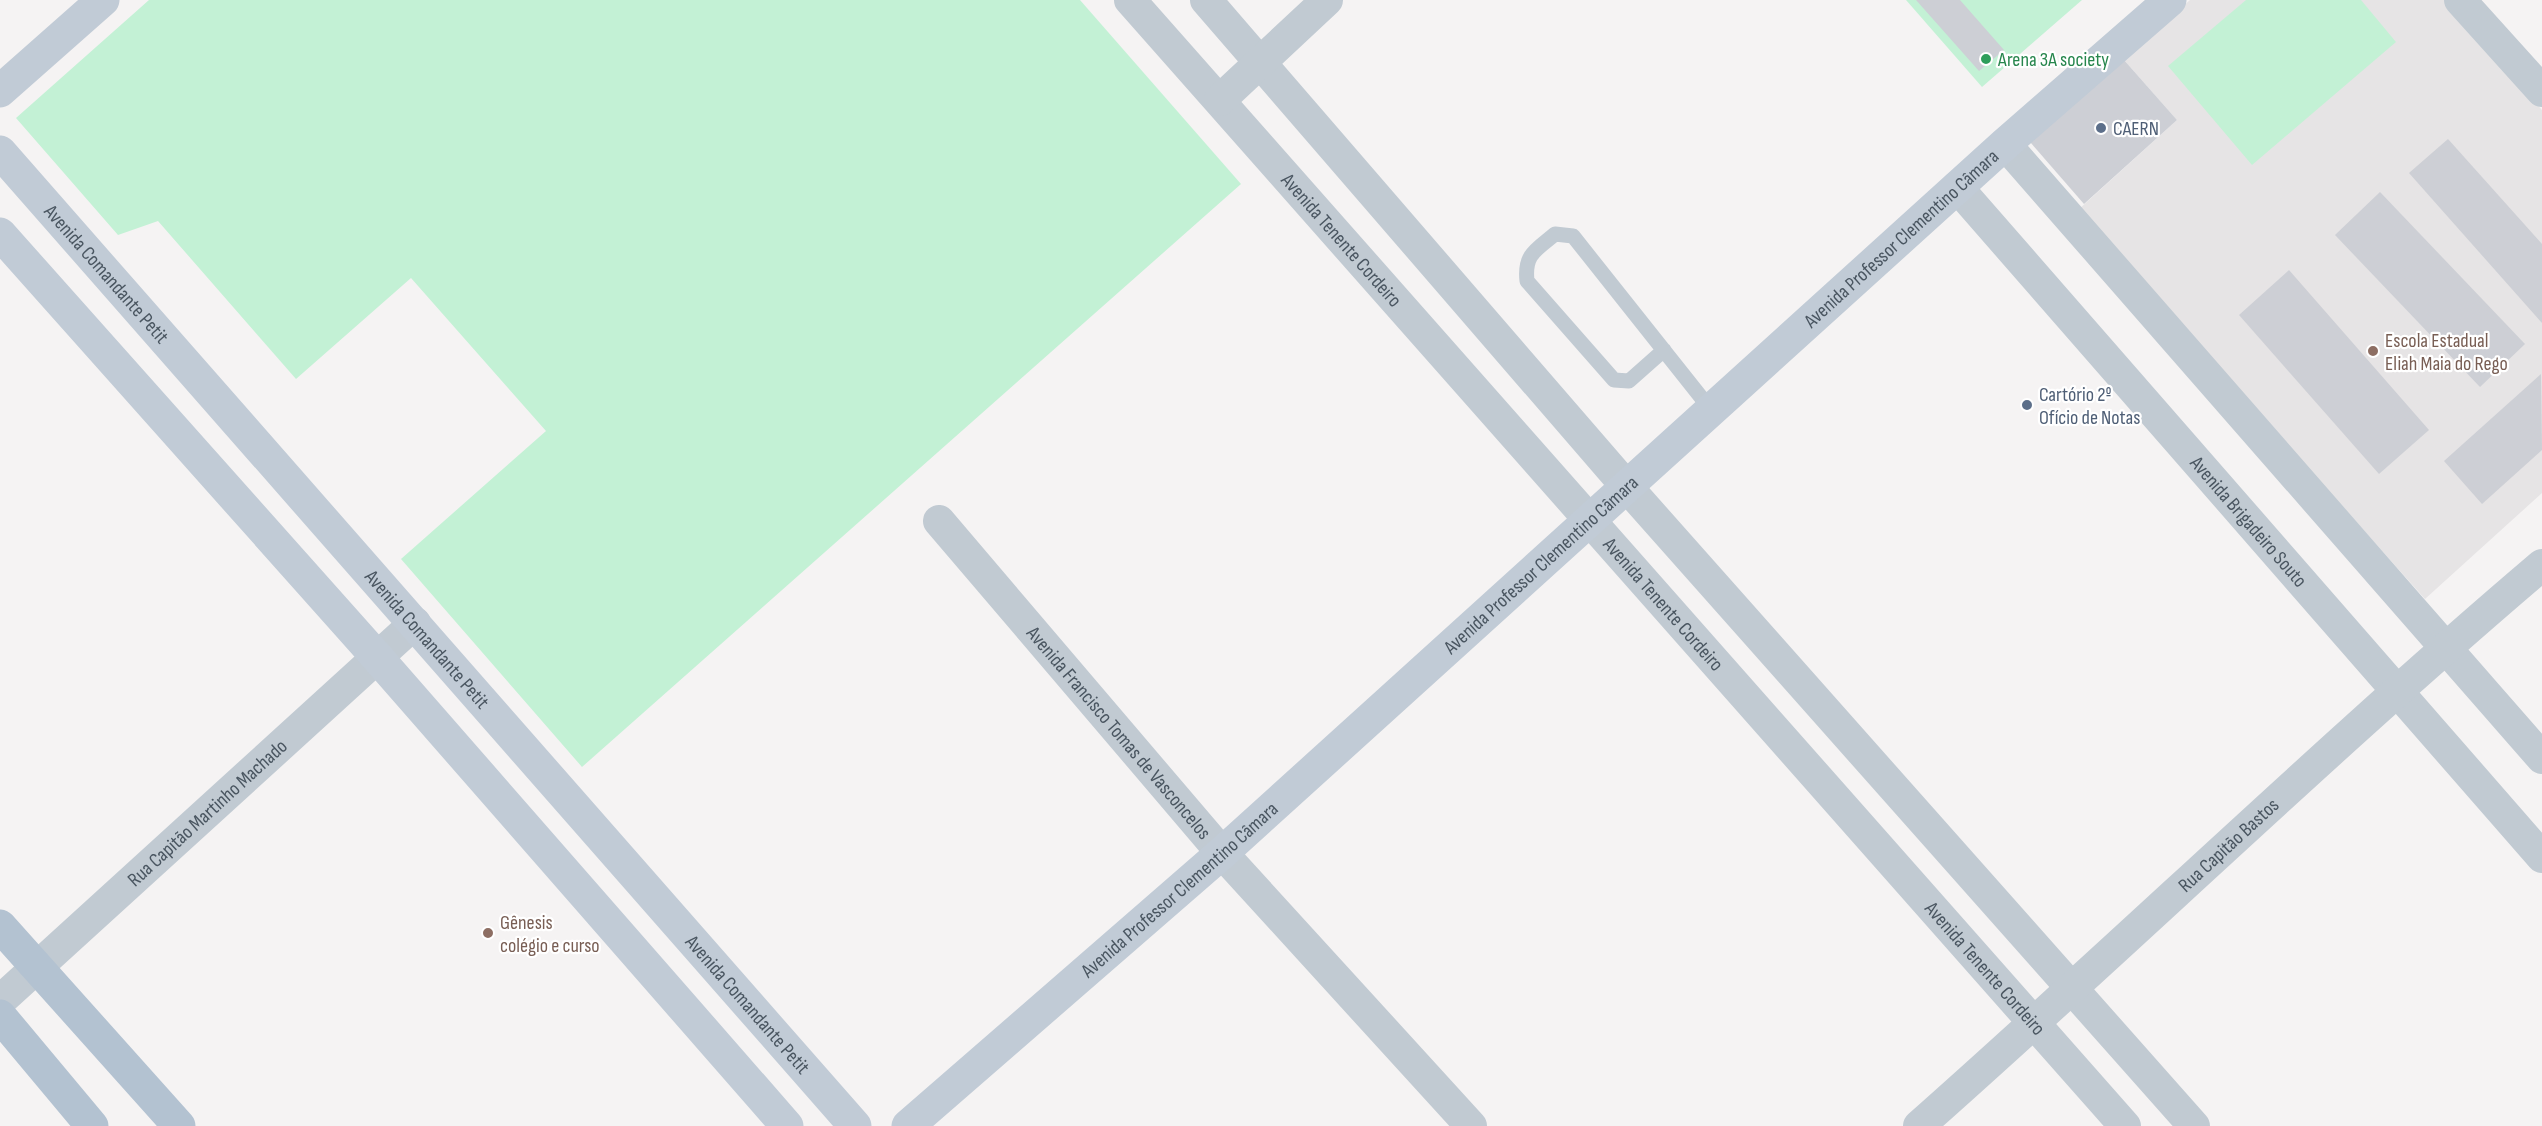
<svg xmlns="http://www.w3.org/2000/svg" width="2542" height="1126" font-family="'Sofia Sans Condensed',sans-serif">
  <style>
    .education { fill: #e6e4e5 }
    .pitch { fill: #c3f1d5 }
    .building { fill: #cdcfd5 }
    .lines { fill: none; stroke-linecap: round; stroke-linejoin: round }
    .lane { stroke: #c1cad2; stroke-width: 15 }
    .street { stroke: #c1cad2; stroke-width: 32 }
    .secondary { stroke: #c1cbd6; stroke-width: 33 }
    .primary { stroke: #b3c2d1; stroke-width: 33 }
    .leisure-dot { fill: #2e9e5b; stroke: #fff; stroke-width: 2 }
    .service-dot { fill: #5c6f8a; stroke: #fff; stroke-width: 2 }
    .education-dot { fill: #8d6e63; stroke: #fff; stroke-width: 2 }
    .labels { text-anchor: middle; stroke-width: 4.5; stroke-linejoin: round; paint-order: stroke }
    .leisure-label { font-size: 20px; fill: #27864d; stroke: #fff; text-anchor: start }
    .service-label { font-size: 20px; fill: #4e5e75; stroke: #fff; text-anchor: start }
    .street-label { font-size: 20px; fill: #4a5661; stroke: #fff }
    .education-label { font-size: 20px; fill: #785e54; stroke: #fff; text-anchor: start }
  </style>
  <rect width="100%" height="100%" fill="#f5f3f3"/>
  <polygon class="education" points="2190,0 2444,0 2542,110 2542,493 2425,599 2078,210 2177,120 2124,60"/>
  <g class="pitch">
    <polygon points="149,0 1080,0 1241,184 582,767 401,559 546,431 411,278 296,379 158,221 118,235 16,118"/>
    <polygon points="1906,0 2082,0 1982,87"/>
    <polygon points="2246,0 2361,0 2396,42 2252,165 2168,66"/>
  </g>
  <g class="building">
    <polygon points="1916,0 1960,0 2004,50 1979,71"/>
    <polygon points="2124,60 2177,120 2084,204 2024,135"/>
    <polygon points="2448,139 2542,244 2542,323 2409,173"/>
    <polygon points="2380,192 2525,344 2480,387 2335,235"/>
    <polygon points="2289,270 2429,430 2379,474 2239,315"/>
    <polygon points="2541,374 2542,450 2482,504 2444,461"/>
  </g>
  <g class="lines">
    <path class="lane" d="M 1664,350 L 1629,381 L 1614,380 L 1527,281 C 1524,254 1536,250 1555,234 L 1573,236 L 1712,411"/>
    <g class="street">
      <path id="s1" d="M 1130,0 L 2125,1126"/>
      <polyline points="1206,0 1627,487 2194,1126"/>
      <polyline points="2460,0 2542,91"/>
      <polyline points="1220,100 1327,0"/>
      <polyline points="2005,144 2542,758"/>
      <path id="s2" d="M 1957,187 L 2542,857"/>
      <path id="s3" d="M 939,521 L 1222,853 L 1471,1126"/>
      <path id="s4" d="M 0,1001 L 415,623"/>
      <path id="s5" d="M 1919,1126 C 2128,941 2329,746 2542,565"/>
    </g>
    <g class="secondary">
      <polyline points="0,91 103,0"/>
      <path id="s6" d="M 0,152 L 855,1126"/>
      <polyline points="0,234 376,656 787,1126"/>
      <path id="s7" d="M 908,1126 L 1222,853 L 2005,144 L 2170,0"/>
    </g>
    <g class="primary">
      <polyline points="0,926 179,1126"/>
      <polyline points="0,1016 92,1126"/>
    </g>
  </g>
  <circle class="leisure-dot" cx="1986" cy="59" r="6"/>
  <g class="service-dot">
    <circle cx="2101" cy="128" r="6"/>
    <circle cx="2027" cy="405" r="6"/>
  </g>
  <g class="education-dot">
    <circle cx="2373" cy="351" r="6"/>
    <circle cx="488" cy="933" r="6"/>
  </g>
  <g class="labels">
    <g class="leisure-label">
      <text x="1998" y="66">Arena 3A society</text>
    </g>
    <g class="service-label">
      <text x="2113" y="135">CAERN</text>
      <text x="2039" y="401">Cartório 2º<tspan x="2039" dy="23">Ofício de Notas</tspan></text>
    </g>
    <g class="street-label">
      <text dy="7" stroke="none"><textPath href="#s1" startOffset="320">Avenida Tenente Cordeiro</textPath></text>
      <text dy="7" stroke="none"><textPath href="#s7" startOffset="1332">Avenida Professor Clementino Câmara</textPath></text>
      <text dy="7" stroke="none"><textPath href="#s6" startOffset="162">Avenida Comandante Petit</textPath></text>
      <text dy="7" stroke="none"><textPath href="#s2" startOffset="444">Avenida Brigadeiro Souto</textPath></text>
      <text dy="7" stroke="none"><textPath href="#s7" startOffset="846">Avenida Professor Clementino Câmara</textPath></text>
      <text dy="7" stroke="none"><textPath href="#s1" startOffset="806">Avenida Tenente Cordeiro</textPath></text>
      <text dy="7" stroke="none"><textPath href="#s6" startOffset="648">Avenida Comandante Petit</textPath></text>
      <text dy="7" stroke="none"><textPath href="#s3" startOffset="278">Avenida Francisco Tomas de Vasconcelos</textPath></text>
      <text dy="7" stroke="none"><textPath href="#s4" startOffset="280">Rua Capitão Martinho Machado</textPath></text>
      <text dy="7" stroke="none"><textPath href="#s5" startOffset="418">Rua Capitão Bastos</textPath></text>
      <text dy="7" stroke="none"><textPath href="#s7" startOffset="360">Avenida Professor Clementino Câmara</textPath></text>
      <text dy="7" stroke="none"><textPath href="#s1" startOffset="1292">Avenida Tenente Cordeiro</textPath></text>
      <text dy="7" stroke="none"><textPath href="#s6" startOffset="1134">Avenida Comandante Petit</textPath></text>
    </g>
    <g class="education-label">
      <text x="2385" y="347">Escola Estadual<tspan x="2385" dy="23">Eliah Maia do Rego</tspan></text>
      <text x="500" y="929">Gênesis<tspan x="500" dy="23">colégio e curso</tspan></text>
    </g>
  </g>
</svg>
